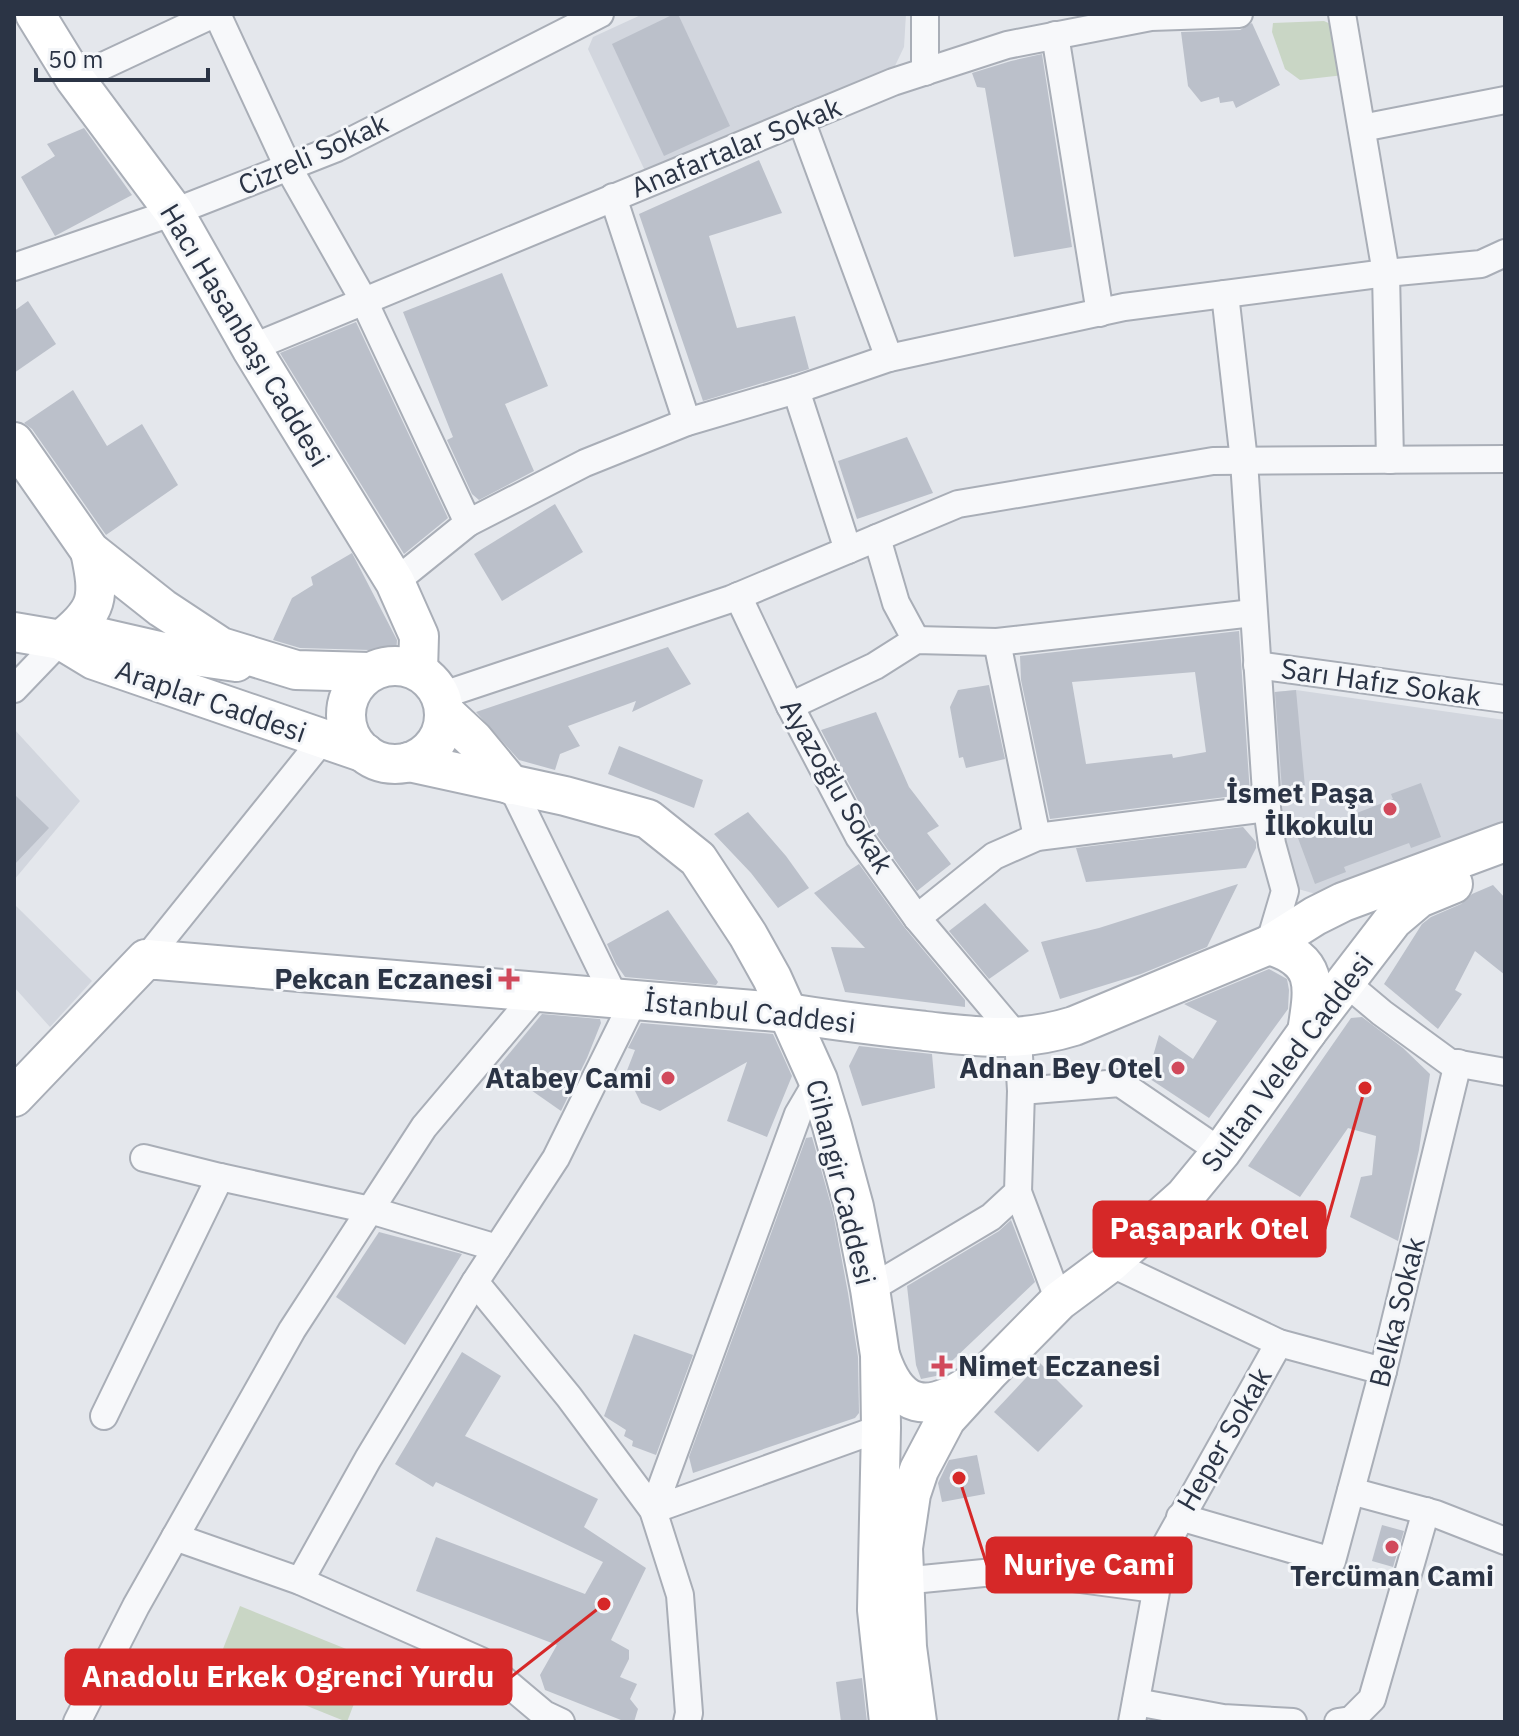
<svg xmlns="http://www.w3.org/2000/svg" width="1519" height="1736" font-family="'IBM Plex Sans',sans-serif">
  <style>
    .built { fill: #d2d6de }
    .green { fill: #c9d6c5 }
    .building { fill: #bbc0ca; fill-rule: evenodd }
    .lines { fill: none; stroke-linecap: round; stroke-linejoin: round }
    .street-casing { stroke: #a9aeb7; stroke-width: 30 }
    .secondary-casing { stroke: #a9aeb7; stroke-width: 42 }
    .street { stroke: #f7f8fa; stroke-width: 26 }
    .secondary { stroke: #fff; stroke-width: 38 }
    .poi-dot { fill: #d1495b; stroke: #f4f6f9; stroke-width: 3 }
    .labels { text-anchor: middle; stroke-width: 6; stroke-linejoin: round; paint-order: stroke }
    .street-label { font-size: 28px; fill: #2b3445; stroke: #f4f6f9 }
    .poi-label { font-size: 28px; font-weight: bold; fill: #2b3445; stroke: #f4f6f9; text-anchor: end }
    .leader { fill: none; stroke: #d62828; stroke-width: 3 }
    .callout-dot { fill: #d62828; stroke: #f4f6f9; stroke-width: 3 }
    .callout { fill: #d62828; stroke: #d62828; stroke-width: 3 }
    .callout-label { font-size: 30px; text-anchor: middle; font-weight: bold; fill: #fff }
  </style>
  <rect width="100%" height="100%" fill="#e4e7ec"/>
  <g class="built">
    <polygon points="643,14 906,14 904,47 894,68 659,177 646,173 588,49 593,37"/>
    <polygon points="1296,690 1505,720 1505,828 1316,894 1298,889 1287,871 1265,693"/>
    <polygon points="14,729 80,801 14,880"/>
    <polygon points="14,904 92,981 50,1027 14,987"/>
  </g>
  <g class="green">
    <polygon points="1324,21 1335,26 1344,75 1300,80 1285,69 1272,32 1273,23"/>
    <polygon points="240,1606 371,1659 347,1722 215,1669"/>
  </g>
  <g class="building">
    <polygon points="674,14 678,14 730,126 664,156 612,44"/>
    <polygon points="1252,23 1280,85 1236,108 1233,101 1220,103 1219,97 1201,102 1188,86 1181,32 1240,30"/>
    <polygon points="1042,54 1072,247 1014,257 985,88 977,87 972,73 1011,61"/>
    <polygon points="84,128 132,195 55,236 21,177 55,156 47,144"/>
    <polygon points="759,160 782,213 709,236 737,328 795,316 809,369 703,401 639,214"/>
    <polygon points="502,273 548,386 505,404 534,471 479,500 472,494 447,440 453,437 403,312"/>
    <polygon points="28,301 56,344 14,373 14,311"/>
    <polygon points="356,322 448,518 404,554 280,353"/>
    <polygon points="73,390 107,446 142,424 178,485 106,535 32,429 24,423"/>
    <polygon points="907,437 933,493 857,519 838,461"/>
    <polygon points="555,504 583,552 502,601 474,554"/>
    <polygon points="352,553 397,640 396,655 393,661 389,662 381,654 370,650 300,648 273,640 292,598 313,585 311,577"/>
    <path d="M 1239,631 L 1250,794 L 1050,819 L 1021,680 L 1020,656 ZM 1195,672 L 1206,752 L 1173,758 L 1172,754 L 1086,764 L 1072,682 Z"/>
    <polygon points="668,647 691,684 632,712 636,701 568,726 580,746 560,754 555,770 519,760 476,712"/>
    <polygon points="989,685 1005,759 966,768 963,757 959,758 950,707 958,690"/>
    <polygon points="1296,690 1305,787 1282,789 1275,692"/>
    <polygon points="876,712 909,787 939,826 927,833 951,864 917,891 873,829 821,730"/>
    <polygon points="619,746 703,780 694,808 608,774"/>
    <polygon points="1421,783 1441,837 1411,848 1409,843 1344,867 1346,872 1315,884 1295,830 1327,818 1335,818 1336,821 1393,799 1391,794"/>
    <polygon points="14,794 49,828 14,865"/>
    <polygon points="748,812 786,856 809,888 778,908 751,873 714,834"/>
    <polygon points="1243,827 1256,842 1256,848 1246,868 1086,882 1076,848"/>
    <polygon points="859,864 905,928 965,1000 965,1007 845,992 831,947 865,948 814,893"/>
    <polygon points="1238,884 1207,947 1141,974 1060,999 1041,942 1099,928"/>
    <polygon points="1493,885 1505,898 1505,975 1475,951 1455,990 1462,994 1438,1029 1384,984 1422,924 1431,917 1461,904 1472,894"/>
    <polygon points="985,903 1029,951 989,979 949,931"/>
    <polygon points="668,910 718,982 716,985 625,977 616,964 607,944"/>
    <polygon points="1269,969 1287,979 1289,990 1288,1009 1209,1118 1147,1077 1159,1035 1193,1059 1217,1021 1184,1004"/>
    <polygon points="542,1014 600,1019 601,1023 587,1058 561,1111 498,1067"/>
    <polygon points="1362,1017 1403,1048 1430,1074 1419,1150 1398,1241 1350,1217 1361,1177 1372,1175 1376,1136 1348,1128 1300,1197 1248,1166 1351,1018"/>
    <polygon points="641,1023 773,1034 792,1076 767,1137 727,1121 747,1062 660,1111 641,1103 626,1073 635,1050 628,1048"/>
    <polygon points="859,1046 932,1054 935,1088 862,1106 849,1066"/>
    <polygon points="812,1137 833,1212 848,1293 858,1357 859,1413 855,1418 693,1473 689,1457 806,1138"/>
    <polygon points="1011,1220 1035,1282 936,1376 921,1379 916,1365 907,1286 999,1231"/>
    <polygon points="379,1232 462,1254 405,1345 336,1297"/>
    <polygon points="634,1334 693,1355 656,1455 632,1446 633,1441 624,1436 626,1430 604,1416"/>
    <polygon points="462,1352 501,1376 465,1436 598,1499 584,1527 646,1568 611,1640 629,1650 629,1659 620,1677 637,1684 630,1699 638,1709 634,1722 626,1722 545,1690 540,1675 557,1645 416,1591 436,1537 585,1594 603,1562 436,1482 433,1487 395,1464"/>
    <polygon points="1040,1363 1083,1406 1038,1452 994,1412"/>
    <polygon points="977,1455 985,1494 942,1502 938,1483 949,1460"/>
    <polygon points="1382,1525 1404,1531 1393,1567 1372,1561"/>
    <polygon points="862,1678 867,1722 841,1722 836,1682"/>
  </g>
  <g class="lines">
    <defs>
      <g id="street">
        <polyline points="217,14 288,167 364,301 468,523"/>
        <polyline points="1342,14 1386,273 1390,460"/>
        <polyline points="1055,35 1100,313"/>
        <polyline points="925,72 925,14"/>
        <polyline points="75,79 214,14"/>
        <polyline points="801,120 889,358"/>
        <polyline points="1362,128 1505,100"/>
        <polyline points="613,197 687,422"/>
        <polyline points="14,267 174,212 337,148 600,14"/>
        <polyline points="1225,294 1244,461 1267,808 1272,844 1285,891 1269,945"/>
        <polyline points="251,348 893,82 1007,45 1151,17 1239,14"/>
        <polyline points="796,390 848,550"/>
        <polyline points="877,538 896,603 916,640"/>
        <polyline points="395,582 468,523 585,463 687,422 796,390 889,358 1124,307 1386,273 1481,264 1505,253"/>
        <polyline points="738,596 790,706 859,837 917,918 1018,1038 1021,1091 1018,1192 991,1217 870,1289"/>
        <polyline points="997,642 1037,837"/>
        <polyline points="1257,665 1505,699"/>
        <polyline points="14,689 61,640"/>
        <polyline points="440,696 731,599 958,504 1213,461 1505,459"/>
        <polyline points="790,706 875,666 916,640 997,642 1253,613"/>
        <polyline points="511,785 615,998"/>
        <polyline points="917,918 994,856 1037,837 1267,808"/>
        <polyline points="146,959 323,739"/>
        <polyline points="1345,982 1382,1013 1449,1062 1505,1072"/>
        <polyline points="634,1000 556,1158 475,1282 569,1397 653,1510 680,1595 689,1713 687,1722"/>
        <polyline points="818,1080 798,1114 653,1510 881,1428"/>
        <polyline points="1021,1091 1120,1083 1221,1152"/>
        <polyline points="144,1158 220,1177"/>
        <polyline points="1018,1192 1059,1301"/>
        <polyline points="1110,1263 1279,1343 1383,1371"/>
        <polyline points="104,1416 220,1177 370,1210 497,1248"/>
        <polyline points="1351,1491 1436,1514 1505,1541"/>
        <polyline points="1180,1517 1332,1561 1383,1371 1458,1063"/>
        <polyline points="175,1537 300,1581 481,1661 544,1714 561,1722"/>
        <polyline points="300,1581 368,1459 475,1282"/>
        <polyline points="902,1581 1014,1570 1155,1589"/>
        <polyline points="1136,1702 1223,1718 1293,1722"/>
        <polyline points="77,1722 136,1606 292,1330 424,1127 538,992"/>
        <polyline points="1132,1722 1164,1548 1279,1343"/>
        <polyline points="1338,1722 1351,1720 1372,1699 1426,1511"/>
      </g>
      <g id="secondary">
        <polyline points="35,14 75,79 174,212 251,348 395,582 419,636 418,671"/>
        <polyline points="14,442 90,551 162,608 221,647 296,670 369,672"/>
        <polyline points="14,632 61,640 98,637 159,651 236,662"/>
        <polyline points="61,640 94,660 365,753"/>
        <path d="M 61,640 C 99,610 100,598 90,551"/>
        <circle cx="395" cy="715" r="49"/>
        <polyline points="444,712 474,740 511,785"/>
        <polyline points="409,762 565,796 648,819 698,859 748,935 772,978 818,1080 832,1126 854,1207 870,1289 880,1355 881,1428 877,1610 889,1722"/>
        <path d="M 1269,945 C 1320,960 1314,987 1307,1032"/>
        <path d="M 14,1097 L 146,959 L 789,1013 C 834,1021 880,1026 925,1031 C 981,1037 1019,1043 1074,1026 L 1269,945 L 1315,916 L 1343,902 L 1505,842"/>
        <path d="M 881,1358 C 899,1409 927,1414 971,1384"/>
        <polyline points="917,1722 907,1647 903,1548 911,1494 919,1470 946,1419 989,1372 1059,1301 1110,1263 1184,1197 1221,1152 1307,1032 1393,920 1419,898 1453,884"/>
      </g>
    </defs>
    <use href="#street" class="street-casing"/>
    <use href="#secondary" class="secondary-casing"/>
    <use href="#street" class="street"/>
    <use href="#secondary" class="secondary"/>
  </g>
  <g class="poi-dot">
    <circle cx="1390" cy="809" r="8"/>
    <path d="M505 967h8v8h8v8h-8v8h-8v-8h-8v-8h8z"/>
    <circle cx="1178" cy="1068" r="8"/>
    <circle cx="668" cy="1078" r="8"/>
    <path d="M938 1354h8v8h8v8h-8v8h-8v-8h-8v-8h8z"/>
    <circle cx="1392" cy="1547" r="8"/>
  </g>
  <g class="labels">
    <g class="street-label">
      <text transform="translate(736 147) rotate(-22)" y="10">Anafartalar Sokak</text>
      <text transform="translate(313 154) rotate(-24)" y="10">Cizreli Sokak</text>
      <text transform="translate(245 335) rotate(59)" y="10">Hacı Hasanbaşı Caddesi</text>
      <text transform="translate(1381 682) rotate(8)" y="10">Sarı Hafız Sokak</text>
      <text transform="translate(211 701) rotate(19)" y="10">Araplar Caddesi</text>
      <text transform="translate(837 786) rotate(60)" y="10">Ayazoğlu Sokak</text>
      <text transform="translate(750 1012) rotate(6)" y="10">İstanbul Caddesi</text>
      <text transform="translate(1287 1062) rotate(-53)" y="10">Sultan Veled Caddesi</text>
      <text transform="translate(841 1182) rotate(76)" y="10">Cihangir Caddesi</text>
      <text transform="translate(1397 1312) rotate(-76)" y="10">Belka Sokak</text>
      <text transform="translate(1224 1439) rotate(-60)" y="10">Heper Sokak</text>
    </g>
    <g class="poi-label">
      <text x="1374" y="803">İsmet Paşa<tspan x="1374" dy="32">İlkokulu</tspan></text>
      <text x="493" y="989">Pekcan Eczanesi</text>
      <text x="1162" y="1078">Adnan Bey Otel</text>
      <text x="652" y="1088">Atabey Cami</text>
      <text x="958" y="1376" text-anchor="start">Nimet Eczanesi</text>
      <text x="1392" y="1586" text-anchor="middle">Tercüman Cami</text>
    </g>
  </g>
  <path class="leader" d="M1365 1088L1325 1229M959 1478L987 1565M604 1604L511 1677"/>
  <g class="callout-dot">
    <circle cx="1365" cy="1088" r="8"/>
    <circle cx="959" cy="1478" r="8"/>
    <circle cx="604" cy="1604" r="8"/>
  </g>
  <g class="callout">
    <rect x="1094" y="1202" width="231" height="54" rx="8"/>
    <rect x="987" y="1538" width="204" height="54" rx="8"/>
    <rect x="66" y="1650" width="445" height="54" rx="8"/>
  </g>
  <g class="callout-label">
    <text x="1209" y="1239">Paşapark Otel</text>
    <text x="1089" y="1575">Nuriye Cami</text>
    <text x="288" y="1687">Anadolu Erkek Ogrenci Yurdu</text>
  </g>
  <rect width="1519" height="1736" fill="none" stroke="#2b3445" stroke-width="32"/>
  <path d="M36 68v12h172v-12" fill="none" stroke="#2b3445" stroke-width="4"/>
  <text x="48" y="68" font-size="24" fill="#2b3445" stroke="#f4f6f9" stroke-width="6" paint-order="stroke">50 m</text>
</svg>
